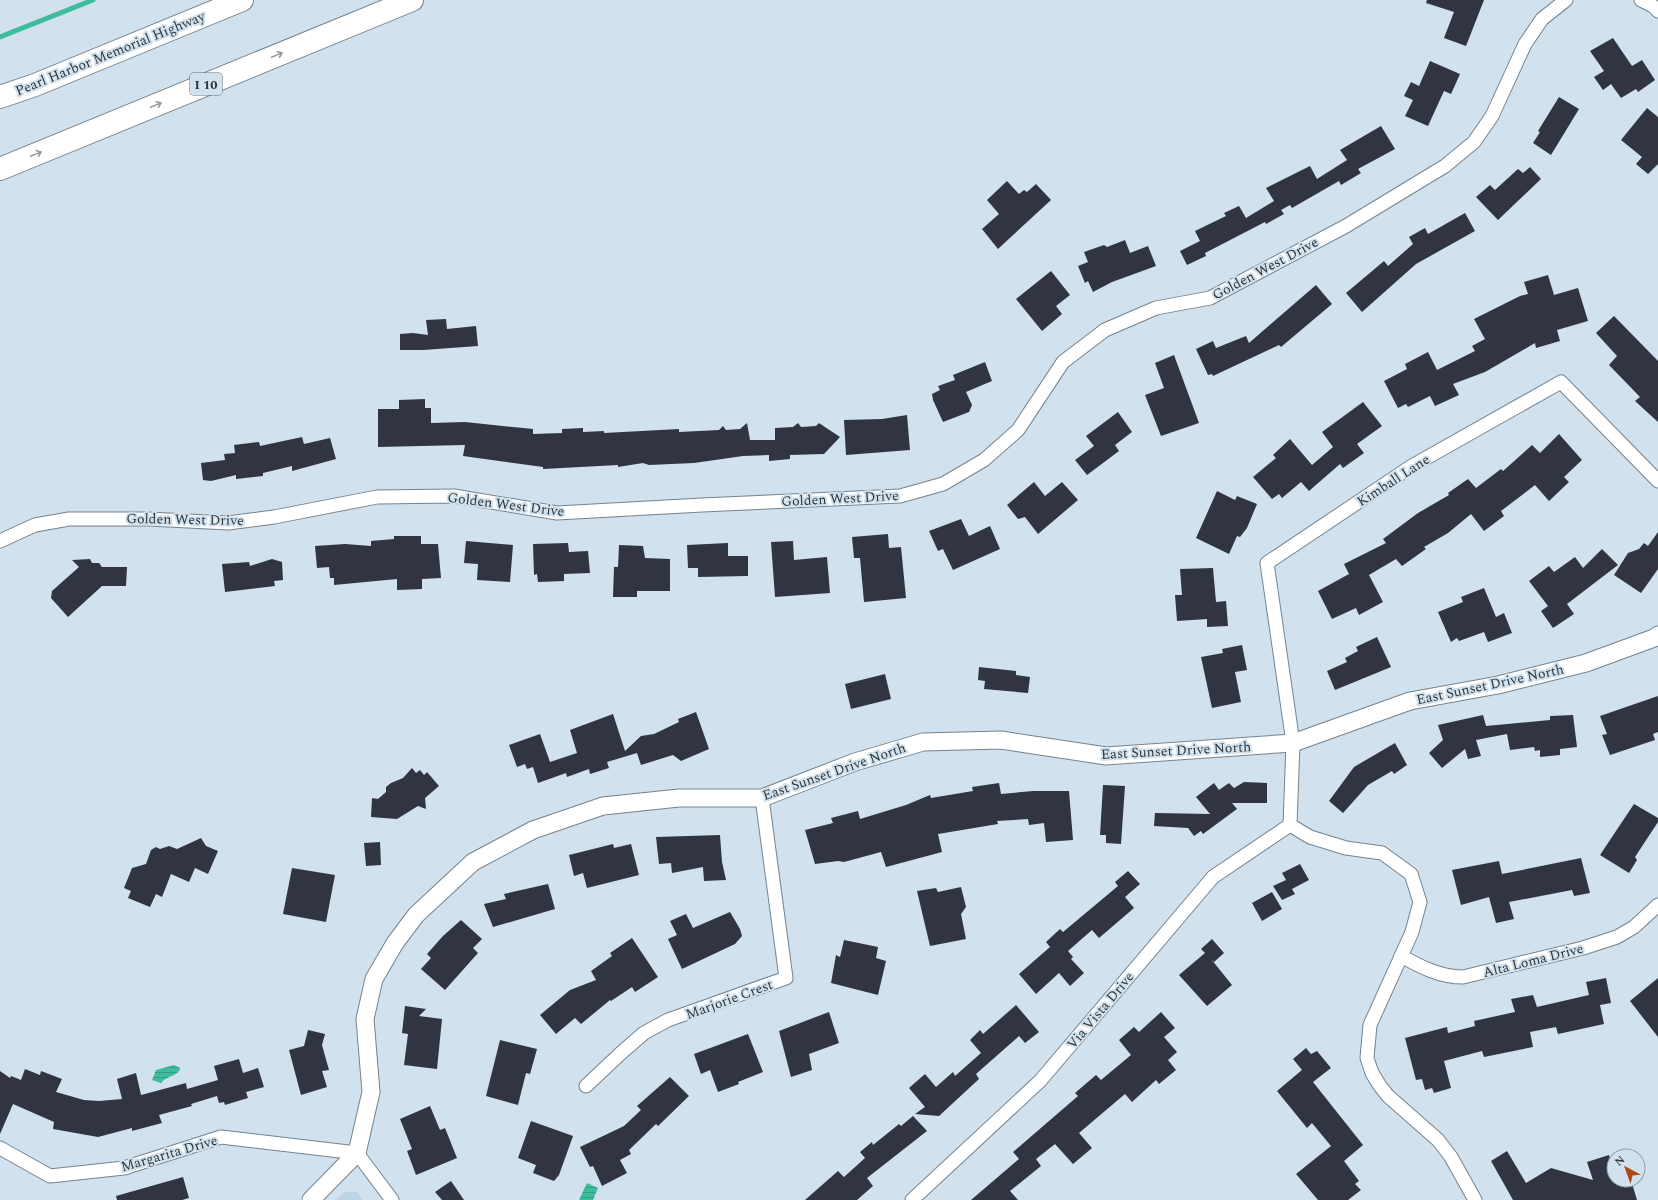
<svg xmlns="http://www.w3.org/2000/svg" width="1658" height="1200" font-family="Spectral,serif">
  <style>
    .built { fill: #bdd4e4 }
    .water { fill: url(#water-rules) }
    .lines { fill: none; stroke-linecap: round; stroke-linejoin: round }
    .stream { stroke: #3dbd9e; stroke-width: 5 }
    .building { fill: #313542 }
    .minor-casing { stroke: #74838e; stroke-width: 15 }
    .tertiary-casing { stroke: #74838e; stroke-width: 19 }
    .motorway-casing { stroke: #74838e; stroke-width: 24 }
    .minor { stroke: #fff; stroke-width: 13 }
    .tertiary { stroke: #fff; stroke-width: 17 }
    .motorway { stroke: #fff; stroke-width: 22 }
    .oneway { stroke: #979a9c }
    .labels { text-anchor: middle; stroke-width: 4; stroke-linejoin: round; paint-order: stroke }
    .shield { fill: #d1e1ed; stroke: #606970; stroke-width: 1 }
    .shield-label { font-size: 13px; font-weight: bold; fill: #2f363a }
    .street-label { font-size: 14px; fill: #2f363a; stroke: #d1e1ed }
  </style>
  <defs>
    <pattern id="water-rules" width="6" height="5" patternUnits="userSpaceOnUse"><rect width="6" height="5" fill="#3dbd9e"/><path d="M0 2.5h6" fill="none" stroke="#349a82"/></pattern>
  </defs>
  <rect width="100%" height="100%" fill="#d1e1ed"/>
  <polygon class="built" points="344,1192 357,1192 363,1200 336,1200"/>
  <g class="water">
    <path d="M 174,1065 L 180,1068 L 180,1070 C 175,1077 166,1076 161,1083 L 152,1080 L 156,1070 Z"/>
    <polygon points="587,1183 598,1188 593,1200 579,1200"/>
  </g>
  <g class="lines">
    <polyline class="stream" points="0,37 93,0"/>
  </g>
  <g class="building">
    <polygon points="1427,0 1484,0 1466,46 1444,38 1454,12 1426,3"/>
    <polygon points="1613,38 1632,66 1642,60 1655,80 1638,92 1636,89 1621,98 1611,84 1603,90 1594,77 1604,71 1590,51"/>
    <polygon points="1430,61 1460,74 1451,94 1444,91 1428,126 1405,116 1413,100 1404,96 1411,82 1419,86"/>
    <polygon points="1559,97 1579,109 1551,155 1533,143 1540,132 1538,131"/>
    <polygon points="1647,108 1658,117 1658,164 1648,174 1636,164 1642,157 1621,140"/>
    <polygon points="1381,126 1395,149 1358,169 1361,173 1341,185 1339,181 1292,208 1290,205 1281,210 1284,214 1266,224 1265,222 1205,253 1206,256 1187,265 1180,251 1200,241 1195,231 1226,216 1224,213 1239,206 1246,218 1274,201 1266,188 1310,166 1317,179 1347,160 1340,150"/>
    <polygon points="1530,167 1541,179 1498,220 1476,197 1490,185 1495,190 1518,169 1523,173"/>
    <polygon points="1007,181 1019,194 1024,190 1027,192 1036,184 1051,200 998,249 982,229 999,214 987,200"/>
    <polygon points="1465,213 1475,231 1416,264 1362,312 1346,293 1384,261 1388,266 1413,244 1409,237 1425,228 1428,234"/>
    <polygon points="1125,240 1130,253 1148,246 1156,266 1112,282 1093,292 1088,281 1085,283 1078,266 1088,262 1084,252 1104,245 1107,247"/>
    <polygon points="1051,271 1070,295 1056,306 1062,314 1042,331 1016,299"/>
    <polygon points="1548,275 1554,295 1578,288 1588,321 1557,330 1560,341 1536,348 1535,343 1485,372 1453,384 1459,395 1435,406 1430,396 1408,407 1406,404 1398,408 1384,381 1407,369 1405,364 1428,352 1437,370 1475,351 1472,346 1485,339 1474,319 1520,296 1528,294 1524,282"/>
    <polygon points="1316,285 1332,304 1281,347 1279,345 1213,376 1212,374 1208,375 1196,349 1213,341 1216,348 1246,336 1249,343"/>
    <polygon points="1614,316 1658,361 1658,422 1635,401 1640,397 1609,365 1617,356 1596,333"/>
    <polygon points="446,319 447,329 476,326 478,346 423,350 400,350 400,334 413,333 428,335 426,320"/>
    <polygon points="1174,355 1199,423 1161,436 1145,395 1164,388 1155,363"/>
    <polygon points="985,362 992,381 966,392 972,405 969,412 943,422 933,400 932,394 940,390 938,386 955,380 953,375"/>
    <polygon points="425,399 425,408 431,408 431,423 465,422 533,429 533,434 562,433 562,429 583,428 583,432 604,431 604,433 679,429 679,432 719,430 723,426 726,430 740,429 747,423 750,440 775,440 775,428 793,427 798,423 801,427 816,426 819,423 840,437 824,454 790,455 790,459 769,461 769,455 743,456 694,463 649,465 643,463 618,467 618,465 543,469 543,467 463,456 465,445 378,447 378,409 399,409 399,400"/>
    <polygon points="1363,402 1382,426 1357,444 1364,453 1343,468 1340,464 1309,491 1301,482 1282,498 1279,494 1272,499 1253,477 1276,458 1273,455 1290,439 1312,465 1333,447 1322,432"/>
    <polygon points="1118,412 1132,432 1115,445 1119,451 1087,475 1075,460 1094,446 1086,436"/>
    <polygon points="907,415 910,450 846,455 844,420 882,419"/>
    <polygon points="1559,434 1582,460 1564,477 1569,482 1549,501 1535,485 1501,511 1504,516 1484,531 1471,514 1448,533 1424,547 1426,549 1402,566 1396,559 1369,575 1383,602 1359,615 1356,608 1332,619 1318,591 1349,574 1344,564 1386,543 1383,539 1418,513 1449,495 1448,493 1468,479 1476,488 1501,469 1503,471 1532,445 1540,453"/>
    <polygon points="302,437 304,444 330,438 336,459 292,471 292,466 263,473 263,476 236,479 236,475 211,481 203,480 201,463 225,460 224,454 235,453 234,445 259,442 260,446"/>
    <polygon points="1034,482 1045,496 1062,482 1078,500 1038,534 1025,517 1018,519 1007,505"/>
    <polygon points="1217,491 1235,500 1237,496 1257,504 1247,528 1240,537 1237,536 1229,554 1196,538"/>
    <polygon points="961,519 969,536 990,526 1000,549 953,570 943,549 938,551 929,531"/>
    <polygon points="1658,532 1658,569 1641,593 1614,575 1628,553 1639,549 1644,543 1648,546"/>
    <polygon points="888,534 889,548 901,547 906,598 864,602 860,558 854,558 852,537"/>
    <polygon points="394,536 421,536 421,544 438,544 441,578 422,579 422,589 397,590 397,579 334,585 334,578 330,578 329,567 317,568 315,546 345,544 371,546 371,541 394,539"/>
    <polygon points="466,541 513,545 510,582 477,580 478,564 464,563"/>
    <polygon points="793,541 794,560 827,557 830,593 775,597 771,542"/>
    <polygon points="568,543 569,552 588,551 590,573 564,574 564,581 538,582 537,574 534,575 533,544"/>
    <polygon points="728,543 728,556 748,556 748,576 698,577 698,568 688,568 687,545"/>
    <polygon points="619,545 643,546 645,558 670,559 670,591 637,591 637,597 613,597 614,567 618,567"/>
    <polygon points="1602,549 1618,565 1567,604 1574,614 1553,628 1541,611 1548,606 1529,581 1549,566 1554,572 1575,557 1583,568"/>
    <polygon points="90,559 92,563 99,563 102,567 127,567 126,586 102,586 68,617 51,598 52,591 79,567 72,560"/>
    <polygon points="272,559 282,562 283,580 274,581 275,586 225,592 222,564 249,562 250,566"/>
    <polygon points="1213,568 1216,602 1226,601 1228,626 1207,627 1207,619 1177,621 1175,595 1182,595 1180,569"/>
    <polygon points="1484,588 1496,617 1504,613 1512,633 1488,642 1484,632 1459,641 1457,638 1451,642 1438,612 1463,602 1461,597"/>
    <polygon points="1377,637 1391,667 1335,690 1327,671 1347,662 1345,658 1358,651 1356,647"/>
    <polygon points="1242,645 1247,670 1235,672 1241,702 1212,708 1201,657 1223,653 1222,649"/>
    <polygon points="979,667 1016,671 1016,675 1030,677 1028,693 984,689 985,681 978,680"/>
    <polygon points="885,674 891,699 851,709 845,684"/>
    <polygon points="1658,696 1658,732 1653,734 1655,740 1610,755 1602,735 1607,734 1600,716"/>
    <polygon points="696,712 709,749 681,761 673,755 641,765 637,753 607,762 609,768 590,774 589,769 567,777 566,773 538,783 533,767 527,769 525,764 517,767 509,745 540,734 550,762 577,753 570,730 613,714 625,751 641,736 654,734 679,722 678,719"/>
    <polygon points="1483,715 1486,726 1550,720 1550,716 1573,715 1577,747 1560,749 1560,755 1540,757 1540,750 1535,751 1534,747 1510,750 1507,734 1476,740 1481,756 1468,759 1465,749 1442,768 1429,753 1443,740 1438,725"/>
    <polygon points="1395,743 1407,765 1394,774 1392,771 1368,785 1343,813 1329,801 1354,767"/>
    <polygon points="412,768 416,773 420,770 424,775 427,772 439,786 425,798 426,809 418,806 397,819 371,817 372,798 378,799 386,792 386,787 391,783 403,778"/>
    <polygon points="1244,782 1267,783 1267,803 1232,803 1237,809 1203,834 1201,831 1194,836 1188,828 1154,826 1155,813 1210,814 1196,797 1214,783 1219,790 1229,783 1234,788"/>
    <polygon points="999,783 1001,794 1033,791 1069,791 1073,840 1046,842 1044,823 1029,825 1028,819 997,821 998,824 938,834 942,852 886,867 881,852 844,862 838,861 815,864 805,830 833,823 831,818 858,811 860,819 906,805 930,795 931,798 973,791 972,787"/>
    <polygon points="1103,785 1125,786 1121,844 1106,843 1106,835 1100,835"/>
    <polygon points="1634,804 1658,818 1658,822 1635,857 1637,860 1629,873 1600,855"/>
    <polygon points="720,835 722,862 726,880 704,881 703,867 672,873 671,863 659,864 656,837"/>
    <polygon points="201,838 206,846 218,851 208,874 195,868 189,882 171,874 162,897 156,894 150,907 128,898 131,891 124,888 132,868 146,864 151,850 156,847 160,849 169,846 177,849"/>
    <polygon points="380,842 381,865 366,866 364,843"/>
    <polygon points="613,844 614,848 631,844 639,875 587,888 583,873 574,876 569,855"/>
    <polygon points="1581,858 1590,893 1574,896 1572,890 1509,902 1514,919 1496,923 1489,897 1461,905 1452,870 1499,861 1502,874"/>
    <polygon points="1300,864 1309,880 1292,889 1295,894 1282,900 1273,886 1286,880 1282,873"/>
    <polygon points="292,868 335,875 326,922 283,914"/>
    <polygon points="1128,871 1140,884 1125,897 1134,908 1099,938 1092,930 1068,951 1073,957 1071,959 1084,973 1070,986 1059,973 1036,994 1019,974 1050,947 1046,942 1060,929 1063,932 1118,886 1115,882"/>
    <polygon points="548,884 555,909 493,927 484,904 506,899 504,894"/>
    <polygon points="961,887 966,907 961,914 966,939 930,946 917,891 936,888 938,892"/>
    <polygon points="1272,892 1282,909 1262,921 1252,903"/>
    <polygon points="730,912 740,929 742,936 735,944 682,969 668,939 677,935 670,921 686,914 693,928"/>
    <polygon points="461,920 482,939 473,948 478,953 445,990 421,969 431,958 427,954 443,936"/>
    <polygon points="632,938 658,977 635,992 632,987 611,1001 610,1000 581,1024 575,1018 556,1034 540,1015 570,990 596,980 591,971 612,956 610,953"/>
    <polygon points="1212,939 1224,953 1214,962 1211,959 1232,985 1207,1006 1179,975 1205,953 1201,949"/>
    <polygon points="844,940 878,947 876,958 886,961 878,995 831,983 836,955 840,957"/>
    <polygon points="1606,978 1611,1003 1600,1005 1604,1024 1558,1034 1556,1027 1530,1032 1533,1047 1484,1057 1482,1051 1444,1061 1451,1088 1434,1093 1432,1088 1425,1090 1422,1079 1416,1080 1405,1038 1447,1027 1448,1033 1475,1026 1474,1021 1515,1012 1511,999 1533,995 1537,1007 1589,995 1586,982"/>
    <polygon points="1658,978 1658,1037 1630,1001"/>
    <polygon points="1016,1005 1039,1032 1025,1043 1019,1036 976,1074 979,1079 939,1116 915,1114 925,1107 909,1088 925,1074 936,1087 953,1072 955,1076 981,1053 970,1040 980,1030 983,1034"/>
    <polygon points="405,1006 426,1009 419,1016 442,1019 437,1069 404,1065 408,1034 402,1033"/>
    <polygon points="829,1012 839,1043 809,1054 812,1070 791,1077 779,1031"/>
    <polygon points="1161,1012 1175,1028 1164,1037 1177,1052 1168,1060 1176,1070 1159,1084 1156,1080 1132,1102 1125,1094 1079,1133 1092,1148 1073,1164 1055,1144 1036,1159 1041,1166 1010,1191 1018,1200 971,1200 1019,1159 1013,1152 1078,1096 1075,1093 1096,1075 1101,1080 1131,1055 1119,1040 1134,1027 1139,1032"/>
    <polygon points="308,1030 325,1034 322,1045 329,1070 322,1071 327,1087 301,1095 289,1050 304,1046"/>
    <polygon points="748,1034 763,1072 738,1082 739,1084 718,1092 710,1070 701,1074 694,1054"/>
    <polygon points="500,1040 537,1049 530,1074 526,1073 518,1105 486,1096"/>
    <polygon points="1306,1048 1311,1054 1317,1051 1331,1068 1313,1082 1363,1145 1344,1161 1359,1181 1355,1184 1361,1190 1348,1200 1318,1200 1296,1174 1331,1146 1312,1123 1307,1128 1277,1091 1302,1070 1293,1059"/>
    <polygon points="239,1059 243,1073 258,1068 264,1087 246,1092 248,1098 225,1105 224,1102 219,1103 217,1096 191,1104 192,1106 159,1115 162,1123 132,1131 132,1128 98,1137 53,1129 54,1122 13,1104 0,1134 0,1071 10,1078 11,1076 21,1080 25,1069 40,1075 41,1071 62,1079 56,1092 84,1100 99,1101 122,1099 117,1079 136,1073 141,1095 186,1083 187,1089 218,1080 214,1066"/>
    <polygon points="670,1077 689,1096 658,1126 656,1124 629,1150 631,1154 620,1160 627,1173 602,1186 593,1166 590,1167 580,1147 624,1126 641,1110 637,1106"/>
    <polygon points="430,1106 440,1130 445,1128 457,1158 416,1175 407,1151 412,1149 400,1119"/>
    <polygon points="913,1116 927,1131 867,1178 873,1186 857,1200 805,1200 838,1171 844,1177 865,1158 860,1152 872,1142 873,1145 899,1124 901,1126"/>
    <polygon points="531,1121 573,1136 559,1175 554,1181 533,1173 536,1165 518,1158"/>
    <polygon points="1507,1151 1526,1183 1551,1168 1593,1180 1587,1162 1609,1155 1614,1172 1614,1180 1631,1180 1637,1200 1513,1200 1491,1161"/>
    <polygon points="183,1177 189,1198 182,1200 117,1200 116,1196"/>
    <polygon points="451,1181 464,1200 442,1200 435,1192"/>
  </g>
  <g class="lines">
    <defs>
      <g id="minor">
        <polyline points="1641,0 1653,6 1658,11"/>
        <polyline points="0,541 35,525 69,519 148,519 228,523 274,517 377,497 454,496 557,513 702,505 900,496 943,484 984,460 1018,430 1063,362 1105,330 1156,308 1210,298 1346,226 1445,166 1474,142 1492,116 1525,44 1542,19 1566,0"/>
        <path d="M 1401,956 C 1421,967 1440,977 1463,977 L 1583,948 L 1617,937 L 1634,927 L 1658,905"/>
        <polyline points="586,1086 621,1053 644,1033 668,1020 786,978 762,798"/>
        <polyline points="0,1148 50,1176 124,1168 221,1137 357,1153 392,1200"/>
        <polyline points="912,1200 1040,1081 1213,877 1290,825"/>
        <polyline points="1475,1200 1451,1157 1438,1140 1388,1096 1380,1086 1372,1073 1367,1058 1370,1025 1412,932 1420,902 1411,874 1382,853 1346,848 1310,837 1290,825 1293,743 1267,563 1412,466 1561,382 1658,481"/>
      </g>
      <polyline id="tertiary" points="311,1200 357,1153 371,1092 365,1019 374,979 395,943 416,915 473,862 533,830 603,806 679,798 762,798 855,762 923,742 1001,740 1106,756 1293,743 1410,701 1498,685 1586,663 1654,638 1658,635"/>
      <g id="motorway">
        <polyline points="0,97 35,85 242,0"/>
        <polyline points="0,169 412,0"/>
      </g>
    </defs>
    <use href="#minor" class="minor-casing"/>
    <use href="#tertiary" class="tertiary-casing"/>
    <use href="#motorway" class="motorway-casing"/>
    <use href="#minor" class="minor"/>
    <use href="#tertiary" class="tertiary"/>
    <use href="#motorway" class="motorway"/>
  </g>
  <defs><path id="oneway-shaft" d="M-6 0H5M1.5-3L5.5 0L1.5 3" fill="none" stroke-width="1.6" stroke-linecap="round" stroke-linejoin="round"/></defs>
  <g class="oneway">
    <use href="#oneway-shaft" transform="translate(277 55) rotate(-22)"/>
    <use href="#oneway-shaft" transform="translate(156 105) rotate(-22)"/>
    <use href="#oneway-shaft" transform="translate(36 154) rotate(-22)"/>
  </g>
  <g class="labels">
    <rect class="shield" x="190" y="73" width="32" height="22" rx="3"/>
    <g class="shield-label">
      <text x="206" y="89">I 10</text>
    </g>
    <g class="street-label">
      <text transform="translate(110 53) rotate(-22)" y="5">Pearl Harbor Memorial Highway</text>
      <text transform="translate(1265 268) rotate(-28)" y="5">Golden West Drive</text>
      <text transform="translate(1393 480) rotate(-33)" y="5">Kimball Lane</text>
      <text transform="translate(840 498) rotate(-3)" y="5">Golden West Drive</text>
      <text transform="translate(506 504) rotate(7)" y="5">Golden West Drive</text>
      <text transform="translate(185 519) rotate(1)" y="5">Golden West Drive</text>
      <text transform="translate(1490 684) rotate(-12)" y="5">East Sunset Drive North</text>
      <text transform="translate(1176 750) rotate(-3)" y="5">East Sunset Drive North</text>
      <text transform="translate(834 771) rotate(-19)" y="5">East Sunset Drive North</text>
      <text transform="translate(1533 960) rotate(-14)" y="5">Alta Loma Drive</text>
      <text transform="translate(729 999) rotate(-20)" y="5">Marjorie Crest</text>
      <text transform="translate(1100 1010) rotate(-50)" y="5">Via Vista Drive</text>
      <text transform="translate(169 1153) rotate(-16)" y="5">Margarita Drive</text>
    </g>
  </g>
  <g transform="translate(1626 1168) rotate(319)"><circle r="19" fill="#d1e1ed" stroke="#909da5"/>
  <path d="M0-3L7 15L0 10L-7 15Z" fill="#ad4917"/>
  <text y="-6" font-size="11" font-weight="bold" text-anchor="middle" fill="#2f363a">N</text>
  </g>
</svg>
